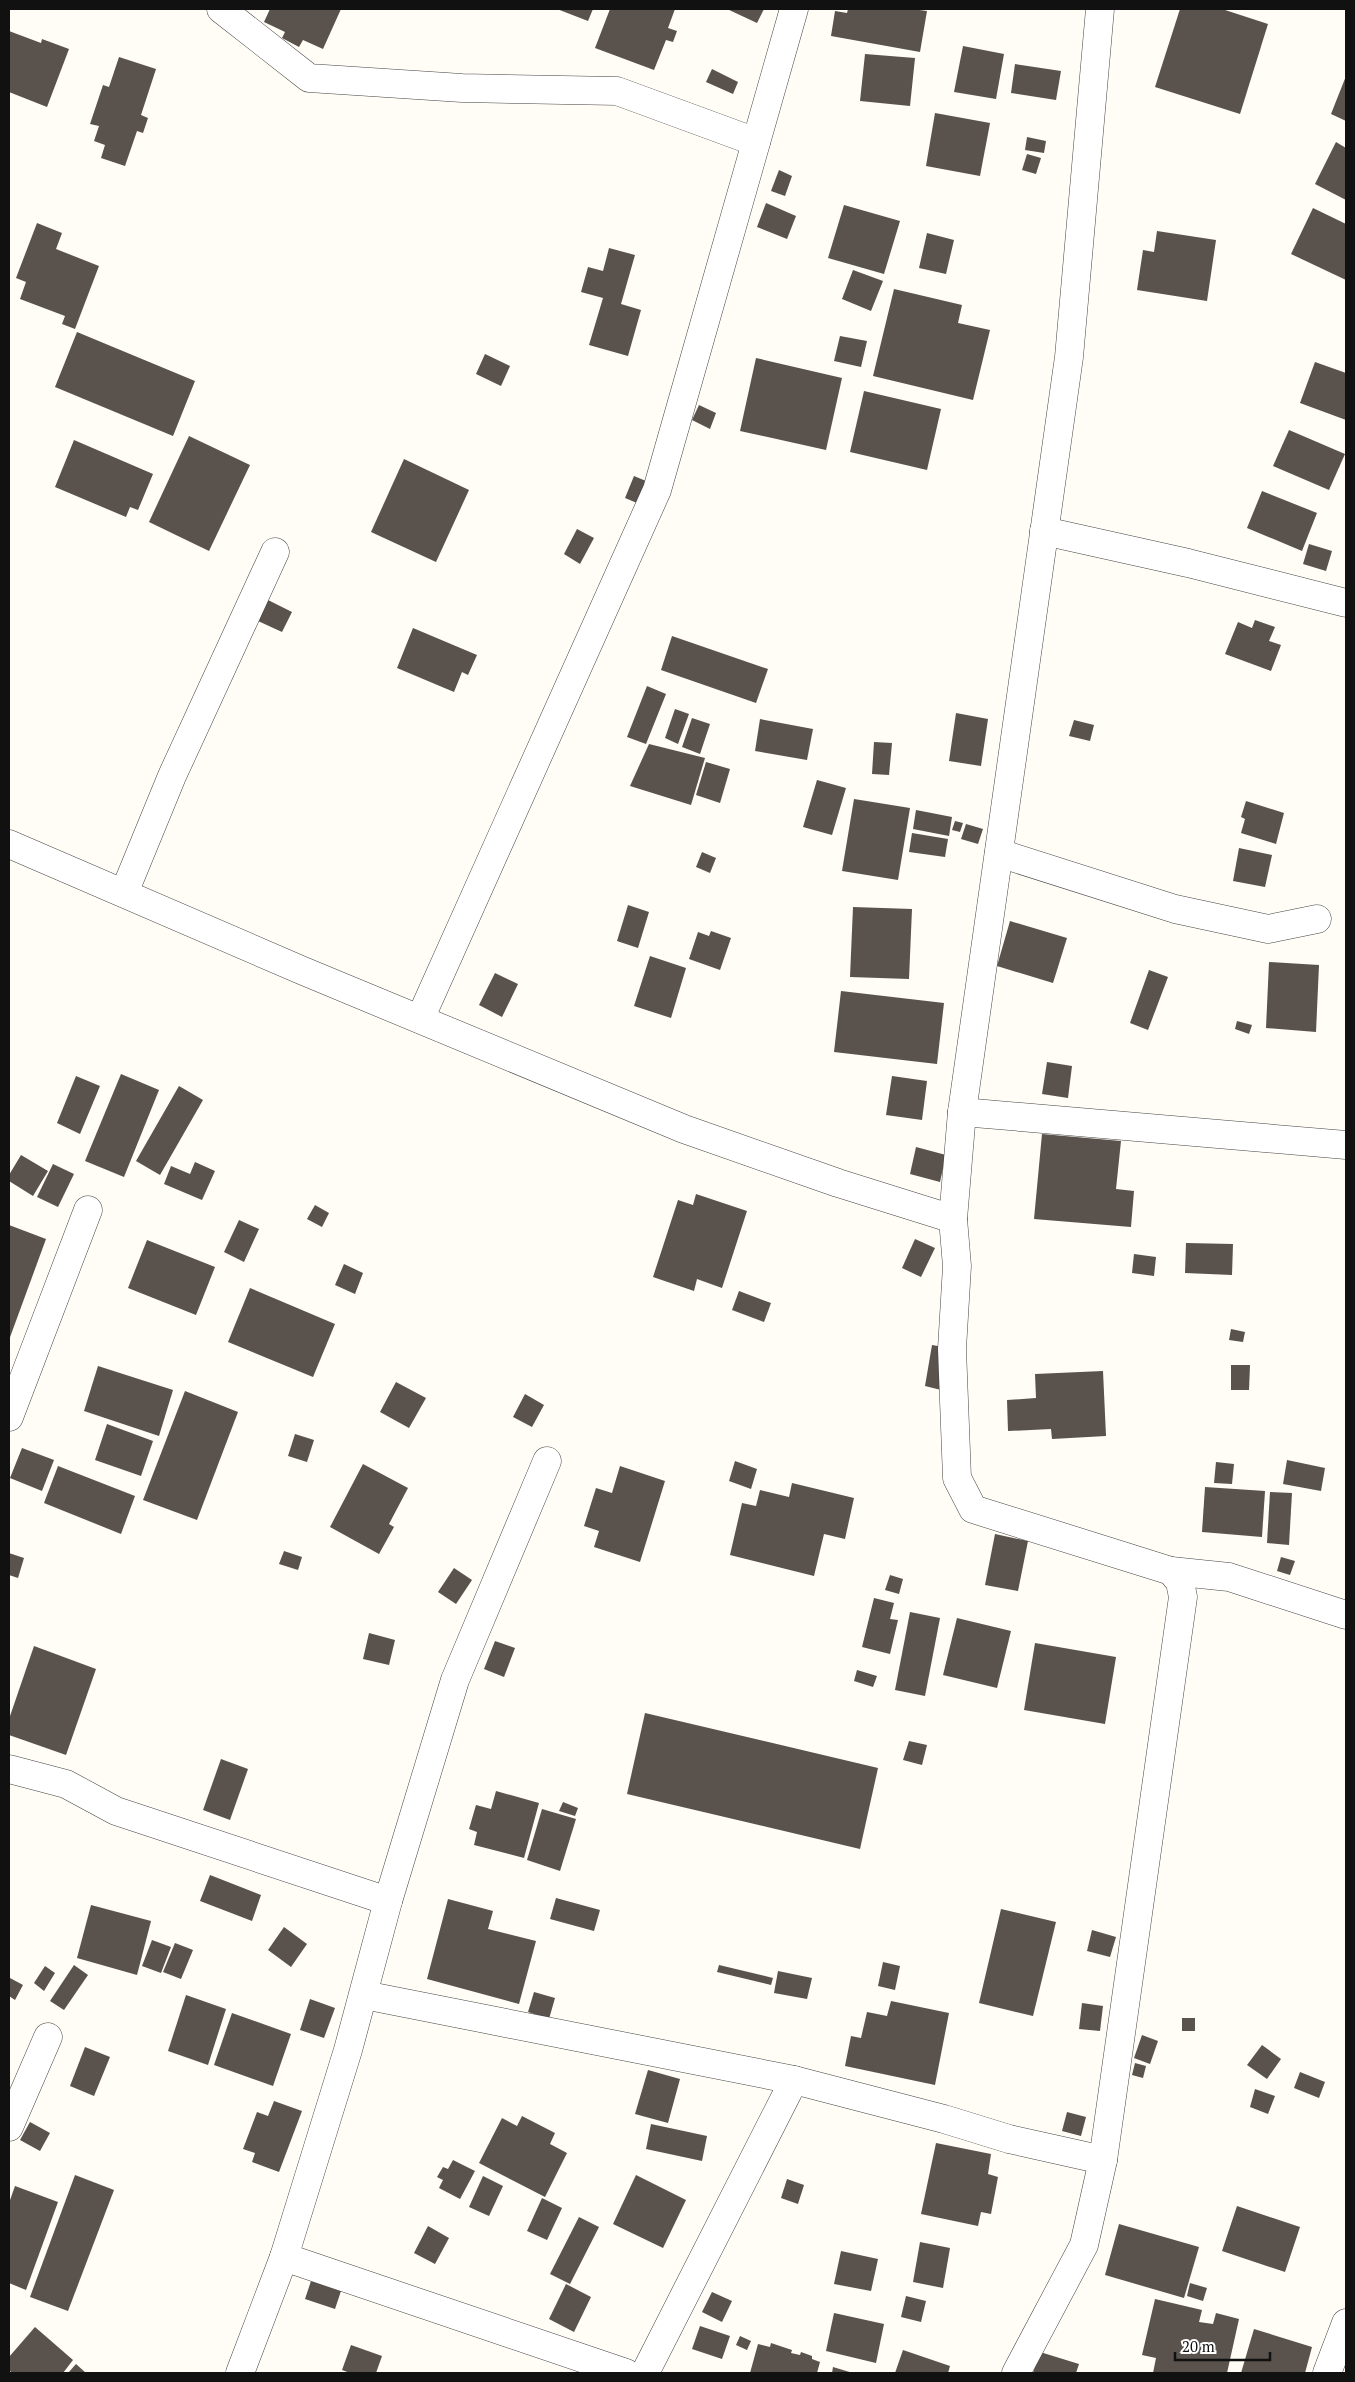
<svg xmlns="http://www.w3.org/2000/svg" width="1355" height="2382" font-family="'PT Serif',serif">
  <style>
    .building { fill: #5a524d }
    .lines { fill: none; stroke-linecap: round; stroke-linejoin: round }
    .minor-casing { stroke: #444; stroke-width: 29 }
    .minor { stroke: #fff; stroke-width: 28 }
  </style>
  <rect width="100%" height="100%" fill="#fffdf5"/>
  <g class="building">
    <polygon points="270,9 341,9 323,49 303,40 299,47 282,38 285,32 264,22"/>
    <polygon points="557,9 593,9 588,21"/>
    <polygon points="610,9 675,9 668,28 677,31 673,42 666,40 654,70 595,48"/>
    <polygon points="727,9 764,9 757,23"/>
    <polygon points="848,9 912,9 927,11 920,52 831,36 835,11 847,13"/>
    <polygon points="1180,9 1222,9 1268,24 1240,114 1155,87"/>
    <polygon points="9,31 41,43 42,39 69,49 47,107 9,92"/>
    <polygon points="963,46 1004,54 996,99 954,92"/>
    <polygon points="865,54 915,58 910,106 860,101"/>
    <polygon points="119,57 156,69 141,115 148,118 143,133 137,131 125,166 101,158 105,145 94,141 99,126 90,124 103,85 109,87"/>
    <polygon points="1015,64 1061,71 1056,100 1011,93"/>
    <polygon points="712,69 738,82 733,94 706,82"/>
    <polygon points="1346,76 1346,121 1331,114"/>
    <polygon points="935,113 990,123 980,176 926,166"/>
    <polygon points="1027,137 1046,141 1044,153 1025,150"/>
    <polygon points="1336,142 1346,148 1346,200 1315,184"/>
    <polygon points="1027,154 1041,158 1036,174 1022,170"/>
    <polygon points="779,170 792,176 785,196 771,191"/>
    <polygon points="766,203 796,216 787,239 757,227"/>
    <polygon points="844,205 900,221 884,274 828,258"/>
    <polygon points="1313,208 1346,224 1346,280 1291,254"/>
    <polygon points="37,223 62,233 56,249 99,266 75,329 62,324 65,316 20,299 26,282 16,278"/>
    <polygon points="1157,231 1216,240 1207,301 1137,290 1143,250 1154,252"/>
    <polygon points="927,233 954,240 946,274 919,268"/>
    <polygon points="609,248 635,255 621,304 641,310 628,356 589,345 603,298 581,292 588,267 603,271"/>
    <polygon points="853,270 883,281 871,311 842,299"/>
    <polygon points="894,289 962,305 958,323 990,330 973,400 873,376"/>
    <polygon points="77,332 195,381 173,436 55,387"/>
    <polygon points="840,336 867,341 861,367 834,361"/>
    <polygon points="485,354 510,366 501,386 476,374"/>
    <polygon points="756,358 842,378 826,450 740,431"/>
    <polygon points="1315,362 1346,373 1346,420 1300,403"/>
    <polygon points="864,391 941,409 927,470 850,452"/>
    <polygon points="699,405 716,413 710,429 692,420"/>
    <polygon points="1289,430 1345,454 1329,490 1273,466"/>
    <polygon points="189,436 250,465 209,551 149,522"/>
    <polygon points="74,440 153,474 138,510 130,507 126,517 55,487"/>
    <polygon points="404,459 469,490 436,562 371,532"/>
    <polygon points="634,476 646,481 637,503 625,498"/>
    <polygon points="1262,491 1317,513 1302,551 1247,528"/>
    <polygon points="577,529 594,538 580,564 564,554"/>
    <polygon points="1309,544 1332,551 1326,571 1303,564"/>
    <polygon points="268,600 292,612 282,632 258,621"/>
    <polygon points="1255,620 1275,627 1269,641 1281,645 1271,671 1225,654 1238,622 1252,628"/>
    <polygon points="413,628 477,655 468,675 462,672 454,692 397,668"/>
    <polygon points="672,636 768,669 756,703 661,670"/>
    <polygon points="647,686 666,694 646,744 627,737"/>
    <polygon points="675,709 689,714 678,744 665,738"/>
    <polygon points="956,713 988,719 981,766 949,761"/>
    <polygon points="692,718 710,724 700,754 682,747"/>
    <polygon points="760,719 813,729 807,760 755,751"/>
    <polygon points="1074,720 1094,725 1090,741 1069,736"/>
    <polygon points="874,742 892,743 889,775 872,774"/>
    <polygon points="649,744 705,758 691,805 630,786"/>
    <polygon points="706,762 730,769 720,803 696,795"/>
    <polygon points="817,780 846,788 832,835 803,827"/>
    <polygon points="854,799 910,808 898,880 842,871"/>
    <polygon points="1246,801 1284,813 1276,844 1241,833 1245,819 1241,817"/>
    <polygon points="916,810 952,817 949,836 913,829"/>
    <polygon points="955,821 963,823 960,832 952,830"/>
    <polygon points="966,824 983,829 978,844 961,839"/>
    <polygon points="912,833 948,839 945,857 909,852"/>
    <polygon points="1239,848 1272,855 1265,887 1233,881"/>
    <polygon points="702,852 716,858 710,873 696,867"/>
    <polygon points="628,905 649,912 638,948 617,941"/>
    <polygon points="853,907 912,909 909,979 850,977"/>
    <polygon points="1010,921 1067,938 1053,983 997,966"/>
    <polygon points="711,931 731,938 720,970 689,959 698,932 709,936"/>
    <polygon points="650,956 686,968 671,1018 634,1006"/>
    <polygon points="1269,962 1319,965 1316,1032 1266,1028"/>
    <polygon points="1149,970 1168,977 1148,1030 1130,1023"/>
    <polygon points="495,973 518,984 502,1017 479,1005"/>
    <polygon points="841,991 944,1003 937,1064 834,1052"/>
    <polygon points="1237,1021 1252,1025 1249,1034 1235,1029"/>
    <polygon points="1047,1062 1072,1066 1068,1098 1042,1094"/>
    <polygon points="121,1074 159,1090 124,1177 85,1161"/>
    <polygon points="76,1076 100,1086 80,1134 57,1123"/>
    <polygon points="892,1076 927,1081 922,1120 886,1115"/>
    <polygon points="179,1086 203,1100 160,1175 136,1161"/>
    <polygon points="1042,1134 1121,1141 1116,1189 1134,1191 1131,1227 1034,1219"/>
    <polygon points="916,1147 946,1155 940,1182 910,1174"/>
    <polygon points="21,1155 48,1171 33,1196 9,1181 9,1175"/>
    <polygon points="195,1162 215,1171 202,1200 164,1184 171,1166 190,1174"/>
    <polygon points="53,1164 74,1174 58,1207 37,1197"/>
    <polygon points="696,1194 747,1211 722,1288 697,1279 694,1291 653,1277 678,1200 693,1205"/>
    <polygon points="315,1205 329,1213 322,1227 307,1219"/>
    <polygon points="239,1220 259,1229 244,1262 224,1252"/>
    <polygon points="9,1225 46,1239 9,1340"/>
    <polygon points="915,1239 935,1248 921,1277 902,1268"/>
    <polygon points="147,1240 215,1267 196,1315 128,1288"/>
    <polygon points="1186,1243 1233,1244 1232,1275 1185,1273"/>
    <polygon points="1134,1254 1156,1257 1154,1276 1132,1273"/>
    <polygon points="344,1264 363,1273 355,1294 335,1285"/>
    <polygon points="250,1288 335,1324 313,1377 228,1342"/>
    <polygon points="739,1291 771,1303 764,1322 732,1310"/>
    <polygon points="1231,1329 1245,1332 1243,1342 1229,1340"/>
    <polygon points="932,1345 949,1348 941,1390 925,1386"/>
    <polygon points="1231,1365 1250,1365 1249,1390 1231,1390"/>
    <polygon points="98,1366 173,1390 159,1436 84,1411"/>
    <polygon points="1103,1371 1106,1436 1052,1439 1051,1429 1008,1431 1007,1400 1036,1398 1035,1374"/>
    <polygon points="396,1382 426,1398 409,1428 380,1412"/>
    <polygon points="185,1391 238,1412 197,1520 143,1500"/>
    <polygon points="525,1394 544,1405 532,1427 513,1417"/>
    <polygon points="107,1424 153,1441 141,1476 95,1460"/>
    <polygon points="295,1434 314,1440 307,1462 288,1456"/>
    <polygon points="22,1448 54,1460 42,1491 10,1478"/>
    <polygon points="1287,1460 1325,1468 1321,1491 1283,1484"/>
    <polygon points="735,1461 757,1469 751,1489 729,1481"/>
    <polygon points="1216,1462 1234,1464 1232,1484 1214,1483"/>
    <polygon points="363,1464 408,1488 389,1524 394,1527 379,1554 330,1527"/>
    <polygon points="58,1466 135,1496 121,1534 44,1503"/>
    <polygon points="620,1466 665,1481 640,1562 594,1547 599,1531 584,1526 596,1488 612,1493"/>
    <polygon points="792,1483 854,1498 845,1539 824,1534 814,1576 730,1555 742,1503 756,1506 760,1490 789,1497"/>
    <polygon points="1205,1487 1265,1491 1262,1537 1202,1532"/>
    <polygon points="1270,1492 1292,1493 1289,1545 1267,1543"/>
    <polygon points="995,1534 1028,1541 1018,1591 985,1585"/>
    <polygon points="284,1551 302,1557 298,1570 279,1564"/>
    <polygon points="9,1553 24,1558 18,1578 9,1575"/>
    <polygon points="1281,1557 1295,1561 1290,1575 1277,1571"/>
    <polygon points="454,1568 472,1580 456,1604 438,1592"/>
    <polygon points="890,1575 903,1579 899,1594 885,1590"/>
    <polygon points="874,1598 894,1603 890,1619 898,1620 890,1654 862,1647"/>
    <polygon points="910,1612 940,1618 925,1696 895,1690"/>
    <polygon points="957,1618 1011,1631 997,1688 943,1675"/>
    <polygon points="369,1633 395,1640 389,1665 363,1659"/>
    <polygon points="495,1641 515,1648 504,1677 484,1669"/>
    <polygon points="1035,1643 1116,1657 1105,1724 1024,1710"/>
    <polygon points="34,1646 96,1669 66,1755 9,1735 9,1719"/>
    <polygon points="857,1670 877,1676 873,1687 854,1681"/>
    <polygon points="645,1713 878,1768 860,1849 627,1794"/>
    <polygon points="909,1741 927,1745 922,1765 903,1760"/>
    <polygon points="221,1759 248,1769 230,1820 203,1810"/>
    <polygon points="496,1791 539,1803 524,1858 474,1845 477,1832 469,1829 476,1805 491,1809"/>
    <polygon points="563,1802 578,1808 575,1816 559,1811"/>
    <polygon points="542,1809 576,1819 560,1871 527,1860"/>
    <polygon points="210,1875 261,1895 252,1921 200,1901"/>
    <polygon points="556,1898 600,1910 594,1931 550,1919"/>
    <polygon points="448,1899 493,1911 488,1929 536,1941 519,2004 427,1979"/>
    <polygon points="91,1905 151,1921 137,1975 77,1958"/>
    <polygon points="1001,1909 1056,1922 1033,2016 979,2003"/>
    <polygon points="284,1927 307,1944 291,1967 268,1950"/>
    <polygon points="1092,1930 1116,1937 1110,1957 1087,1951"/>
    <polygon points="152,1940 171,1947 161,1973 142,1966"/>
    <polygon points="175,1943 193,1950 181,1979 163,1972"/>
    <polygon points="883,1962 900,1966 895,1990 878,1986"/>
    <polygon points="74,1965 88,1975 64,2010 50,2001"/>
    <polygon points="719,1965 773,1978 771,1985 717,1972"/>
    <polygon points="45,1966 55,1973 44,1991 34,1983"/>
    <polygon points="778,1971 812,1978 807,1999 774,1993"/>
    <polygon points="10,1978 23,1985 15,2000 9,1996"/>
    <polygon points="534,1992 555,1998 549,2019 528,2012"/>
    <polygon points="186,1995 226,2009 208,2065 168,2051"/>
    <polygon points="310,1999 335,2008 324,2038 300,2030"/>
    <polygon points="891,2001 949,2013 935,2085 845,2066 851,2036 861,2038 867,2012 887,2016"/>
    <polygon points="1082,2003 1103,2006 1100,2031 1079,2029"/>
    <polygon points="232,2013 291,2034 273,2086 214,2065"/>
    <rect x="1182" y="2018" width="13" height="13"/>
    <polygon points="1142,2035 1158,2041 1150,2064 1134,2058"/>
    <polygon points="1262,2045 1281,2059 1267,2079 1247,2065"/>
    <polygon points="85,2047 110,2057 94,2096 70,2086"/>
    <polygon points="1135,2063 1146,2066 1143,2078 1132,2075"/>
    <polygon points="648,2070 680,2079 668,2123 635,2114"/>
    <polygon points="1300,2072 1325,2082 1319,2098 1294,2088"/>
    <polygon points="1255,2089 1275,2096 1268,2114 1250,2107"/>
    <polygon points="274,2101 302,2111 279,2172 252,2162 255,2153 243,2149 257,2112 268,2116"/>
    <polygon points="1067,2112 1086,2117 1081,2136 1062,2131"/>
    <polygon points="522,2116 555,2133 550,2144 567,2153 545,2197 479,2163 502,2118 517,2126"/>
    <polygon points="30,2122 50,2133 40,2151 20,2140"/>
    <polygon points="651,2124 707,2136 702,2161 646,2149"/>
    <polygon points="936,2143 991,2154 988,2174 998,2177 991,2214 981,2212 978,2226 921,2214"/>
    <polygon points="453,2160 475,2171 460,2199 439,2188 443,2180 437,2177 443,2167 448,2169"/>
    <polygon points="75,2175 114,2190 68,2311 30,2297"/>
    <polygon points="636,2175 686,2200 663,2248 613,2224"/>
    <polygon points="483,2176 503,2186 489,2216 469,2207"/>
    <polygon points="787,2179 804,2185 798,2204 781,2198"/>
    <polygon points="15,2186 58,2202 26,2290 9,2283 9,2203"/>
    <polygon points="542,2198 562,2208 547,2240 527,2231"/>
    <polygon points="1237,2206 1300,2227 1285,2272 1222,2251"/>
    <polygon points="579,2217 599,2227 570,2284 550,2274"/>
    <polygon points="1119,2224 1199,2247 1184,2298 1105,2275"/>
    <polygon points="428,2226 449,2238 435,2264 414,2253"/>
    <polygon points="920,2242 950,2248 943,2288 913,2282"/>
    <polygon points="841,2251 878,2259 871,2291 834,2284"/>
    <polygon points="311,2281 341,2291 335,2309 305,2299"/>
    <polygon points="1190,2283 1207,2288 1203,2301 1187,2296"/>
    <polygon points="566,2284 591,2297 574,2332 549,2319"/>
    <polygon points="712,2292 732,2301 722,2322 702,2312"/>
    <polygon points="906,2296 926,2301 921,2322 901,2317"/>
    <polygon points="1155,2299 1202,2310 1199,2322 1213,2324 1216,2313 1239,2319 1227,2373 1153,2373 1156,2358 1142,2355"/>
    <polygon points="834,2313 884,2324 876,2363 826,2351"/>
    <polygon points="700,2326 730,2336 722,2359 692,2349"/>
    <polygon points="35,2327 73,2360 63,2373 12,2373 9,2370 9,2357"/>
    <polygon points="1254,2329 1312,2347 1305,2373 1241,2373"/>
    <polygon points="740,2336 751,2341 747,2350 736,2345"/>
    <polygon points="771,2343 792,2350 791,2353 800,2355 801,2352 812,2356 812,2359 820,2362 817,2373 750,2373 758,2344 770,2347"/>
    <polygon points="351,2345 382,2356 376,2373 350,2373 342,2370"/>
    <polygon points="903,2350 950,2366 948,2373 895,2373"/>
    <polygon points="1040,2352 1079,2364 1076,2373 1033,2373"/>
    <polygon points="76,2364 86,2373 68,2373"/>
    <polygon points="833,2367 853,2373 832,2373"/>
  </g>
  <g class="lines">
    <defs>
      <g id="minor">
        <polyline points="221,9 309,78 462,88 617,91 756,142"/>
        <polyline points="1044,531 1188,563 1346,603"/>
        <polyline points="9,844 301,970 684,1129 838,1183 953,1219 957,1266 952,1349 957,1478 973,1509 1171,1571 1180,1582 1183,1597 1103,2160 1084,2245 1016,2373"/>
        <polyline points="999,853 1175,909 1268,929 1317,919"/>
        <polyline points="124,893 172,776 275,552"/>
        <polyline points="420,1019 657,490 794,9"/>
        <polyline points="962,1112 1346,1145"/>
        <polyline points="953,1219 962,1112 1069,357 1100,9"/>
        <polyline points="9,1417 88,1210"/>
        <polyline points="1171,1571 1229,1577 1346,1615"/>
        <polyline points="9,1769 66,1784 116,1811 388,1901"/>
        <polyline points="364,1995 794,2080 944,2119 1009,2139 1103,2160"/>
        <polyline points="9,2127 48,2037"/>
        <polyline points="284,2257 626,2373"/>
        <polyline points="240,2373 284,2257 348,2050 388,1901 455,1680 547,1461"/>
        <polyline points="645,2373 794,2080"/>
        <polyline points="1327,2373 1346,2323"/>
      </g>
    </defs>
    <use href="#minor" class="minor-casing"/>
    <use href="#minor" class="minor"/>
  </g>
  <rect width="1355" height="2382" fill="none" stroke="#111111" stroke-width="20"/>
  <path d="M1175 2352v8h95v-8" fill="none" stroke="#111111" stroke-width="2.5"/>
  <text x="1182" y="2352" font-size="15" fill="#111111" stroke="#ffffff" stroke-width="4" paint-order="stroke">20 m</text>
</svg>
